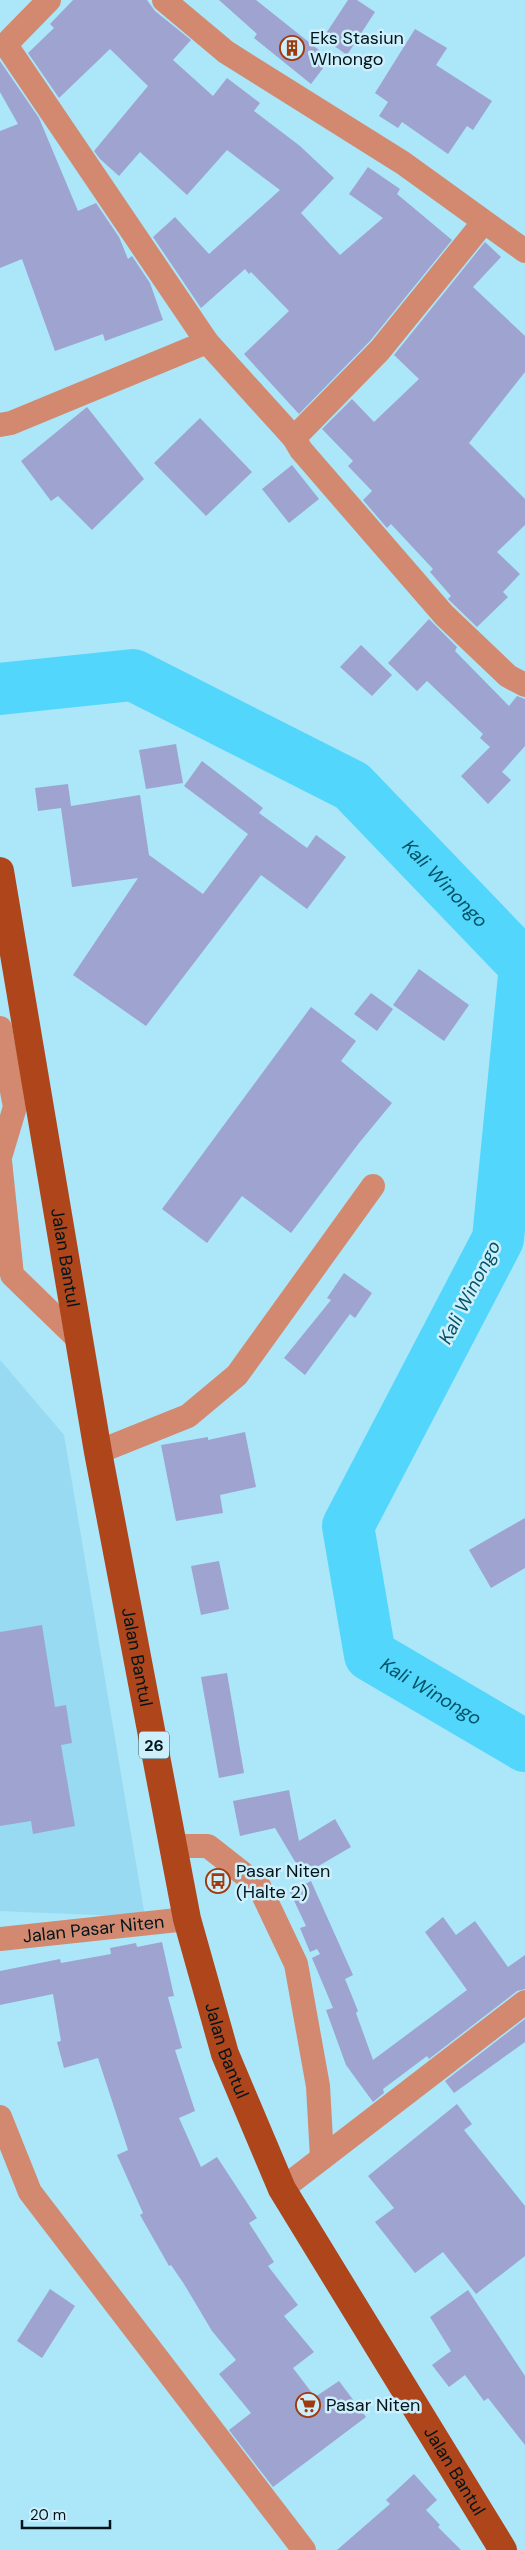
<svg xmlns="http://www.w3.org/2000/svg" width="525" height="2550" font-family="'DM Sans',sans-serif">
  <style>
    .built { fill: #97daf1 }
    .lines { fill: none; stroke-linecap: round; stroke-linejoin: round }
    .river { stroke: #52d6fb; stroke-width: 52 }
    .building { fill: #9fa3d0 }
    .street { stroke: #d2896f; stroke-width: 24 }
    .primary { stroke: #ae451b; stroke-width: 28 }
    .labels { text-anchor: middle; stroke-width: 5; stroke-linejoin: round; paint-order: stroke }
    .shield { fill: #cdeffb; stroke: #3e565e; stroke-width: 1 }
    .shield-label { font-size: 16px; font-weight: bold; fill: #00151b }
    .poi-label { font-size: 18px; fill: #00151b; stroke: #cdeffb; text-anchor: start }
    .street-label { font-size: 18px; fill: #00151b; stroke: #cdeffb }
    .water-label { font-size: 19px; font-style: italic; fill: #025366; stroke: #cdeffb }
  </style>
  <rect width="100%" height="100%" fill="#abe6f9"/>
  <polygon class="built" points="0,1360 64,1435 145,1917 0,1911"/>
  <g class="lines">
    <path class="river" id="s1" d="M 0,689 L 133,675 L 352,786 L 525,966 L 498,1239 L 348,1526 L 370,1655 L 525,1746"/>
  </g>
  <g class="building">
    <polygon points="73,0 147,0 155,11 191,40 173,60 213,96 227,78 260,103 254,111 300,146 334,178 301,213 340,255 383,218 349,194 368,167 400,189 397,194 452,240 370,341 299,414 244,354 289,311 251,272 249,274 245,269 201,308 153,237 175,217 209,254 280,190 227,150 187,195 140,152 119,176 100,159 94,151 148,86 110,49 59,98 28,53 54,28 50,24"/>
    <polygon points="219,0 256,0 330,59 311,84 254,38 257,34"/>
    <polygon points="348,0 357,0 375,12 347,55 323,38"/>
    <polygon points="415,29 447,48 436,65 492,101 473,130 467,126 448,154 402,122 398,128 379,116 388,102 375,93"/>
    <polygon points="0,61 39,118 78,211 96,203 119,237 128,259 132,256 150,283 163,320 105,341 103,334 55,351 22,259 0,268 0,131 18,124 0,92"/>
    <polygon points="485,242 501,257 473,287 525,336 525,372 469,443 525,499 525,525 497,552 520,574 503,592 508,597 477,627 448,599 451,596 430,572 433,569 391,524 387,528 363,500 372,491 348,466 353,461 322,429 352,399 374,422 419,379 394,355"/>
    <polygon points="87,407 144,479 92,530 58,496 51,501 21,461"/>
    <polygon points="200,418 252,472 206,516 154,463"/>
    <polygon points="292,465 319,499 289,523 262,489"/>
    <polygon points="429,619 457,647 455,651 509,706 517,696 525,699 525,746 502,772 511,780 488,804 461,776 490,747 480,738 483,734 427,681 417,691 388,663"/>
    <polygon points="361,645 392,675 372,696 340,667"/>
    <polygon points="176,744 183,783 146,789 139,750"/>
    <polygon points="202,761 263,808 259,813 307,848 316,835 346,857 307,909 261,875 146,1026 73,975 138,878 72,887 61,808 38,811 35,788 68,784 71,806 140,795 149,855 203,894 248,834 184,786"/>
    <polygon points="419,969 469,1005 444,1041 393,1005"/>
    <polygon points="371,993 393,1009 377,1031 354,1014"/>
    <polygon points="311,1007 356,1041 341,1061 392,1103 359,1143 291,1233 242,1196 207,1243 162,1209"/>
    <polygon points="344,1273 372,1293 355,1318 350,1314 305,1375 284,1358 331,1300 327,1298"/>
    <polygon points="245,1432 256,1487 220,1495 223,1513 176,1521 161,1445 208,1437 208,1440"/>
    <polygon points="525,1518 525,1568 491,1588 469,1550"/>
    <polygon points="219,1561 229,1609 201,1615 191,1566"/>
    <polygon points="42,1625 55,1707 66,1705 72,1743 61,1745 75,1826 33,1834 31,1821 0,1826 0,1632"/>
    <polygon points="227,1673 244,1773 219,1778 201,1677"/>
    <polygon points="289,1790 299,1841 335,1819 351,1847 303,1875 275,1828 240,1836 233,1801"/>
    <polygon points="311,1881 353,1975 345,1979 358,2011 356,2013 373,2060 467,1990 425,1932 443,1917 456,1935 475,1921 508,1967 525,1955 525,1989 517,1991 429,2059 427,2056 383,2089 384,2093 373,2102 346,2065 326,2010 333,2008 312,1958 320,1954 317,1949 310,1952 300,1928 306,1926 290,1892"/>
    <polygon points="162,1942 174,1996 168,1997 182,2048 175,2050 195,2111 179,2118 201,2167 217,2157 257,2218 249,2223 274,2262 268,2266 298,2305 284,2316 314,2352 293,2368 315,2397 339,2381 366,2417 273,2487 229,2430 251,2413 219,2374 236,2360 212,2331 184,2284 171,2265 169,2266 140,2215 143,2213 117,2155 128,2150 98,2058 64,2068 57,2042 61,2041 53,1994 0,2005 0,1971 60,1959 61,1963 111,1954 110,1948 136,1943 137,1947"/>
    <polygon points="525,2019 525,2042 454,2093 445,2081"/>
    <polygon points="457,2104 472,2124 464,2130 525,2206 525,2256 476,2294 443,2252 415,2273 375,2222 394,2208 368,2176"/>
    <polygon points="50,2289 75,2306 42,2358 17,2341"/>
    <polygon points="468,2290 525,2376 525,2445 488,2398 484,2401 465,2375 449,2387 432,2365 451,2351 430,2317"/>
    <polygon points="414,2474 437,2500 426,2510 440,2525 438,2527 461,2550 337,2550 390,2504 386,2500"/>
  </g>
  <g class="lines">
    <g class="street">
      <polyline points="49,0 10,40 8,48 207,342 294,438 301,450 444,615 508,676 525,685"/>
      <polyline points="164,0 226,52 403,163 525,251"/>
      <polyline points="0,425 11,423 207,342"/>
      <polyline points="294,438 380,350 483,223"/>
      <polyline points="0,1028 15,1107 0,1157"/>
      <polyline points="0,1161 12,1275 78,1339"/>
      <polyline points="98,1452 188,1416 237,1375 373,1186"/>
      <polyline points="173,1846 208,1846 259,1886 296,1964 318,2086 322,2158"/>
      <path id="s2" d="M 0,1939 L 187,1919"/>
      <polyline points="0,2117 30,2192 304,2550"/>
      <polyline points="282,2189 525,2002"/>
    </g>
    <path class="primary" id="s3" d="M 0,871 L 98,1452 L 187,1919 L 225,2054 L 282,2189 L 503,2550"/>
  </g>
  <defs>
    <symbol id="building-ring" viewBox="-11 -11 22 22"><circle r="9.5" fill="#cdeffb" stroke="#9f3a0d" stroke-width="1.5"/><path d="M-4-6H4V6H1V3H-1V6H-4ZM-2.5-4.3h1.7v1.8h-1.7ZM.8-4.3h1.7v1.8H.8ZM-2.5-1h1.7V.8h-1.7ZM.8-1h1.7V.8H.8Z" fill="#9f3a0d"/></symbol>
    <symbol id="bus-ring" viewBox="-11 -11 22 22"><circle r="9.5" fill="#cdeffb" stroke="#9f3a0d" stroke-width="1.5"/><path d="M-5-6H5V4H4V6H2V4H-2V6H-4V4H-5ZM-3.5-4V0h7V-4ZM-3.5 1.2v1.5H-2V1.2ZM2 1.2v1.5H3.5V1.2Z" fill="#9f3a0d"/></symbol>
    <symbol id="supermarket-ring" viewBox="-11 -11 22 22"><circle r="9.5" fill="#cdeffb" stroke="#9f3a0d" stroke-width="1.5"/><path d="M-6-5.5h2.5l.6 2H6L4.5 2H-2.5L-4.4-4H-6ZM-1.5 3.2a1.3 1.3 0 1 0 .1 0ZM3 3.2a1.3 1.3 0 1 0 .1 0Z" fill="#9f3a0d"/></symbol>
  </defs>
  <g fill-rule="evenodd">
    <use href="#building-ring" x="278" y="34" width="28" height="28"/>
    <use href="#bus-ring" x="204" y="1867" width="28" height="28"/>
    <use href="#supermarket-ring" x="294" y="2391" width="28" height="28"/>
  </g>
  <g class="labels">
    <rect class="shield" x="139" y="1731.5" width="30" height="27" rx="4"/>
    <g class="shield-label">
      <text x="154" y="1751">26</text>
    </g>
    <g class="poi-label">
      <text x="310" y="44">Eks Stasiun<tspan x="310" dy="21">WInongo</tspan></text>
      <text x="236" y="1877">Pasar Niten<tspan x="236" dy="21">(Halte 2)</tspan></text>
      <text x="326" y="2411">Pasar Niten</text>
    </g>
    <g class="street-label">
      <text dy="6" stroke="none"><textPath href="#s3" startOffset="392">Jalan Bantul</textPath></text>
      <text dy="6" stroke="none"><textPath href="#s3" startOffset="798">Jalan Bantul</textPath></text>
      <text dy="6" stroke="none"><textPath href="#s2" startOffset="94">Jalan Pasar Niten</textPath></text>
      <text dy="6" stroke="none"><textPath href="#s3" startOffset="1202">Jalan Bantul</textPath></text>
      <text dy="6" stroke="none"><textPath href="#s3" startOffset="1682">Jalan Bantul</textPath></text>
    </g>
    <g class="water-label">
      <text dy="7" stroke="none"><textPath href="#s1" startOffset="514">Kali Winongo</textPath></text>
      <text transform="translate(469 1292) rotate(-63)" y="7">Kali Winongo</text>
      <text dy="7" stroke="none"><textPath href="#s1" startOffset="1429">Kali Winongo</textPath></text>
    </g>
  </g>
  <path d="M22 2520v8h88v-8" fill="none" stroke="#00151b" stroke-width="2.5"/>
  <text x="30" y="2520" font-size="15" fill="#00151b" stroke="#cdeffb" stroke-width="4" paint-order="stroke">20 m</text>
</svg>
